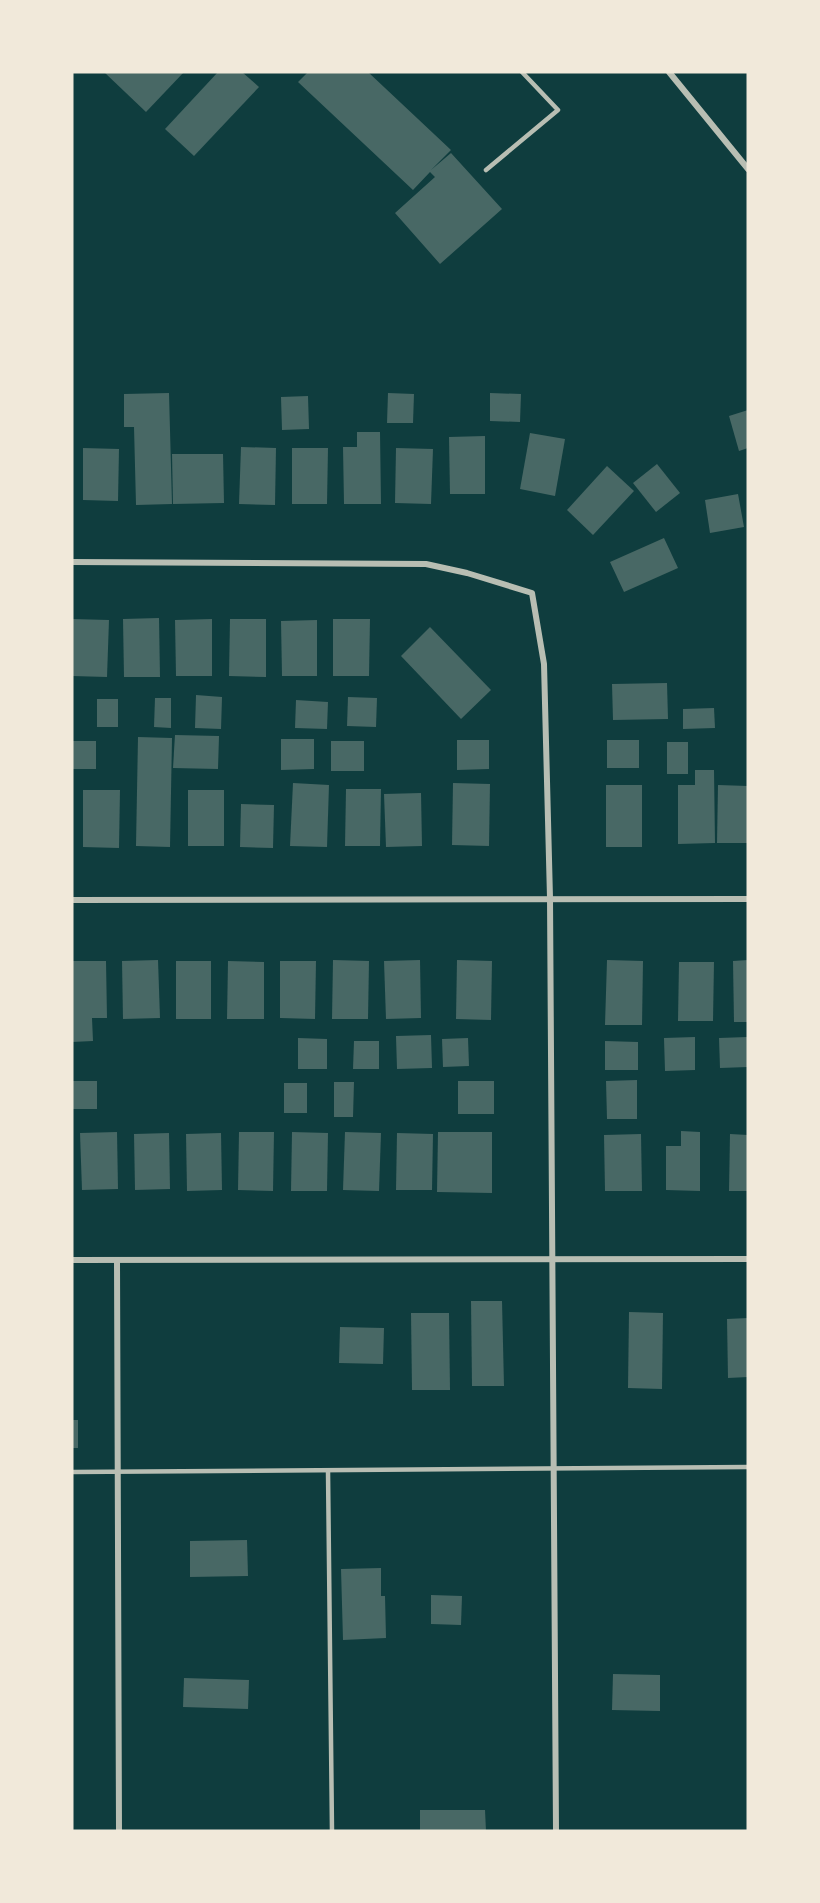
<svg xmlns="http://www.w3.org/2000/svg" width="820" height="1903" font-family="'Public Sans',sans-serif">
  <style>
    .building { fill: #486865 }
    .lines { fill: none; stroke-linecap: round; stroke-linejoin: round }
    .service { stroke: #b8beb3; stroke-width: 4.5 }
    .minor { stroke: #b8beb3; stroke-width: 6 }
  </style>
  <rect width="100%" height="100%" fill="#0f3d3e"/>
  <g class="building">
    <polygon points="104,72 184,72 146,112"/>
    <polygon points="218,72 242,72 259,87 194,156 165,129"/>
    <polygon points="308,72 368,72 451,150 431,170 451,153 502,209 440,264 395,213 435,177 430,172 413,190 298,82"/>
    <polygon points="169,393 172,504 136,505 134,427 124,427 124,394"/>
    <polygon points="388,393 414,394 413,423 387,423"/>
    <polygon points="490,393 521,394 520,422 490,421"/>
    <polygon points="308,396 309,429 282,430 281,397"/>
    <polygon points="748,410 748,448 739,451 729,416"/>
    <polygon points="357,432 380,432 381,504 344,504 343,447 357,447"/>
    <polygon points="530,433 565,439 555,496 520,489"/>
    <polygon points="485,436 485,494 450,494 449,437"/>
    <polygon points="241,447 276,448 275,505 239,504"/>
    <polygon points="83,448 119,449 118,501 83,500"/>
    <polygon points="292,448 328,448 327,504 292,504"/>
    <polygon points="396,448 433,449 431,504 395,503"/>
    <polygon points="172,454 223,454 224,503 173,504"/>
    <polygon points="657,464 680,493 656,512 633,483"/>
    <polygon points="607,466 634,491 593,535 567,510"/>
    <polygon points="738,494 744,527 710,533 705,500"/>
    <polygon points="664,538 678,568 624,592 610,562"/>
    <polygon points="159,618 160,677 124,677 123,619"/>
    <polygon points="72,619 109,620 107,677 72,676"/>
    <polygon points="212,619 212,676 176,676 175,620"/>
    <polygon points="230,619 266,619 266,677 229,676"/>
    <polygon points="333,619 370,619 369,676 333,676"/>
    <polygon points="317,620 317,676 282,676 281,621"/>
    <polygon points="430,627 491,690 461,719 401,656"/>
    <polygon points="667,683 668,719 613,720 612,684"/>
    <polygon points="196,695 222,697 221,729 195,728"/>
    <polygon points="348,697 377,698 376,727 347,726"/>
    <polygon points="155,698 171,698 171,728 154,727"/>
    <rect x="97" y="699" width="21" height="28"/>
    <polygon points="296,700 328,702 327,729 295,728"/>
    <polygon points="714,708 715,728 683,729 683,709"/>
    <polygon points="175,735 219,736 218,769 173,768"/>
    <polygon points="138,737 172,738 170,847 136,846"/>
    <polygon points="281,739 314,739 314,769 281,770"/>
    <polygon points="457,740 489,740 489,769 457,770"/>
    <rect x="607" y="740" width="32" height="28"/>
    <rect x="72" y="741" width="24" height="28"/>
    <rect x="331" y="741" width="33" height="30"/>
    <rect x="667" y="742" width="21" height="32"/>
    <polygon points="695,770 714,770 715,843 678,844 678,785 695,785"/>
    <polygon points="293,783 329,785 327,847 290,846"/>
    <polygon points="453,783 490,784 489,846 452,845"/>
    <rect x="606" y="785" width="36" height="62"/>
    <polygon points="718,785 748,786 748,843 717,843"/>
    <polygon points="346,789 381,789 380,846 345,846"/>
    <polygon points="83,790 120,790 119,848 83,847"/>
    <rect x="188" y="790" width="36" height="56"/>
    <polygon points="421,793 422,846 386,847 384,794"/>
    <polygon points="241,804 274,805 273,848 240,847"/>
    <polygon points="158,960 160,1018 123,1019 122,961"/>
    <polygon points="333,960 369,961 368,1019 332,1019"/>
    <polygon points="420,960 421,1018 386,1019 384,961"/>
    <polygon points="457,960 492,961 491,1020 456,1019"/>
    <polygon points="607,960 643,961 642,1025 605,1025"/>
    <polygon points="748,960 748,1022 734,1022 733,961"/>
    <polygon points="72,961 106,961 107,1018 92,1018 93,1041 72,1042"/>
    <rect x="176" y="961" width="35" height="58"/>
    <polygon points="228,961 264,962 264,1019 227,1019"/>
    <polygon points="280,961 316,961 315,1019 280,1018"/>
    <polygon points="679,962 714,962 713,1021 678,1021"/>
    <polygon points="431,1035 432,1068 397,1069 396,1036"/>
    <polygon points="695,1037 695,1070 665,1071 664,1038"/>
    <polygon points="747,1037 748,1067 720,1068 719,1038"/>
    <polygon points="298,1038 327,1039 327,1069 298,1069"/>
    <polygon points="468,1038 469,1066 443,1067 442,1039"/>
    <polygon points="354,1041 379,1041 379,1069 353,1069"/>
    <polygon points="605,1041 638,1042 638,1070 605,1070"/>
    <polygon points="637,1080 637,1119 607,1119 606,1081"/>
    <rect x="72" y="1081" width="25" height="28"/>
    <rect x="458" y="1081" width="36" height="33"/>
    <polygon points="334,1082 354,1082 353,1117 334,1117"/>
    <rect x="284" y="1083" width="23" height="30"/>
    <polygon points="681,1131 700,1132 700,1191 666,1190 666,1146 681,1146"/>
    <polygon points="117,1132 118,1189 82,1190 80,1133"/>
    <polygon points="239,1132 274,1132 273,1191 238,1190"/>
    <polygon points="292,1132 328,1133 327,1191 291,1191"/>
    <polygon points="345,1132 381,1133 379,1191 343,1190"/>
    <polygon points="438,1132 492,1132 492,1193 437,1192"/>
    <polygon points="169,1133 170,1189 135,1190 134,1134"/>
    <polygon points="221,1133 222,1190 187,1191 186,1134"/>
    <polygon points="397,1133 433,1134 432,1190 396,1190"/>
    <polygon points="641,1134 642,1191 605,1191 604,1135"/>
    <polygon points="730,1134 748,1135 748,1191 729,1191"/>
    <polygon points="471,1301 502,1301 504,1386 472,1386"/>
    <polygon points="629,1312 663,1313 662,1389 628,1388"/>
    <polygon points="411,1313 449,1313 450,1390 412,1390"/>
    <polygon points="748,1318 748,1377 728,1378 727,1319"/>
    <polygon points="340,1327 384,1328 383,1364 339,1363"/>
    <rect x="72" y="1420" width="6" height="28"/>
    <polygon points="247,1540 248,1576 190,1577 190,1541"/>
    <polygon points="381,1568 381,1596 385,1596 386,1638 343,1640 341,1569"/>
    <polygon points="431,1595 462,1596 461,1625 431,1624"/>
    <polygon points="613,1674 660,1675 660,1711 612,1710"/>
    <polygon points="184,1678 249,1680 248,1709 183,1707"/>
    <polygon points="420,1810 485,1810 486,1831 420,1831"/>
  </g>
  <g class="lines">
    <g class="service">
      <polyline points="486,170 558,110 522,72"/>
      <polyline points="328,1471 332,1831"/>
      <polyline points="72,1472 748,1467"/>
    </g>
    <g class="minor">
      <polyline points="669,72 748,169"/>
      <polyline points="72,562 426,564 467,573 532,593 544,664 550,898 556,1831"/>
      <polyline points="72,900 748,899"/>
      <polyline points="72,1260 748,1259"/>
      <polyline points="117,1260 119,1831"/>
    </g>
  </g>
  <rect width="820" height="1903" fill="none" stroke="#f1e9da" stroke-width="147"/>
</svg>
